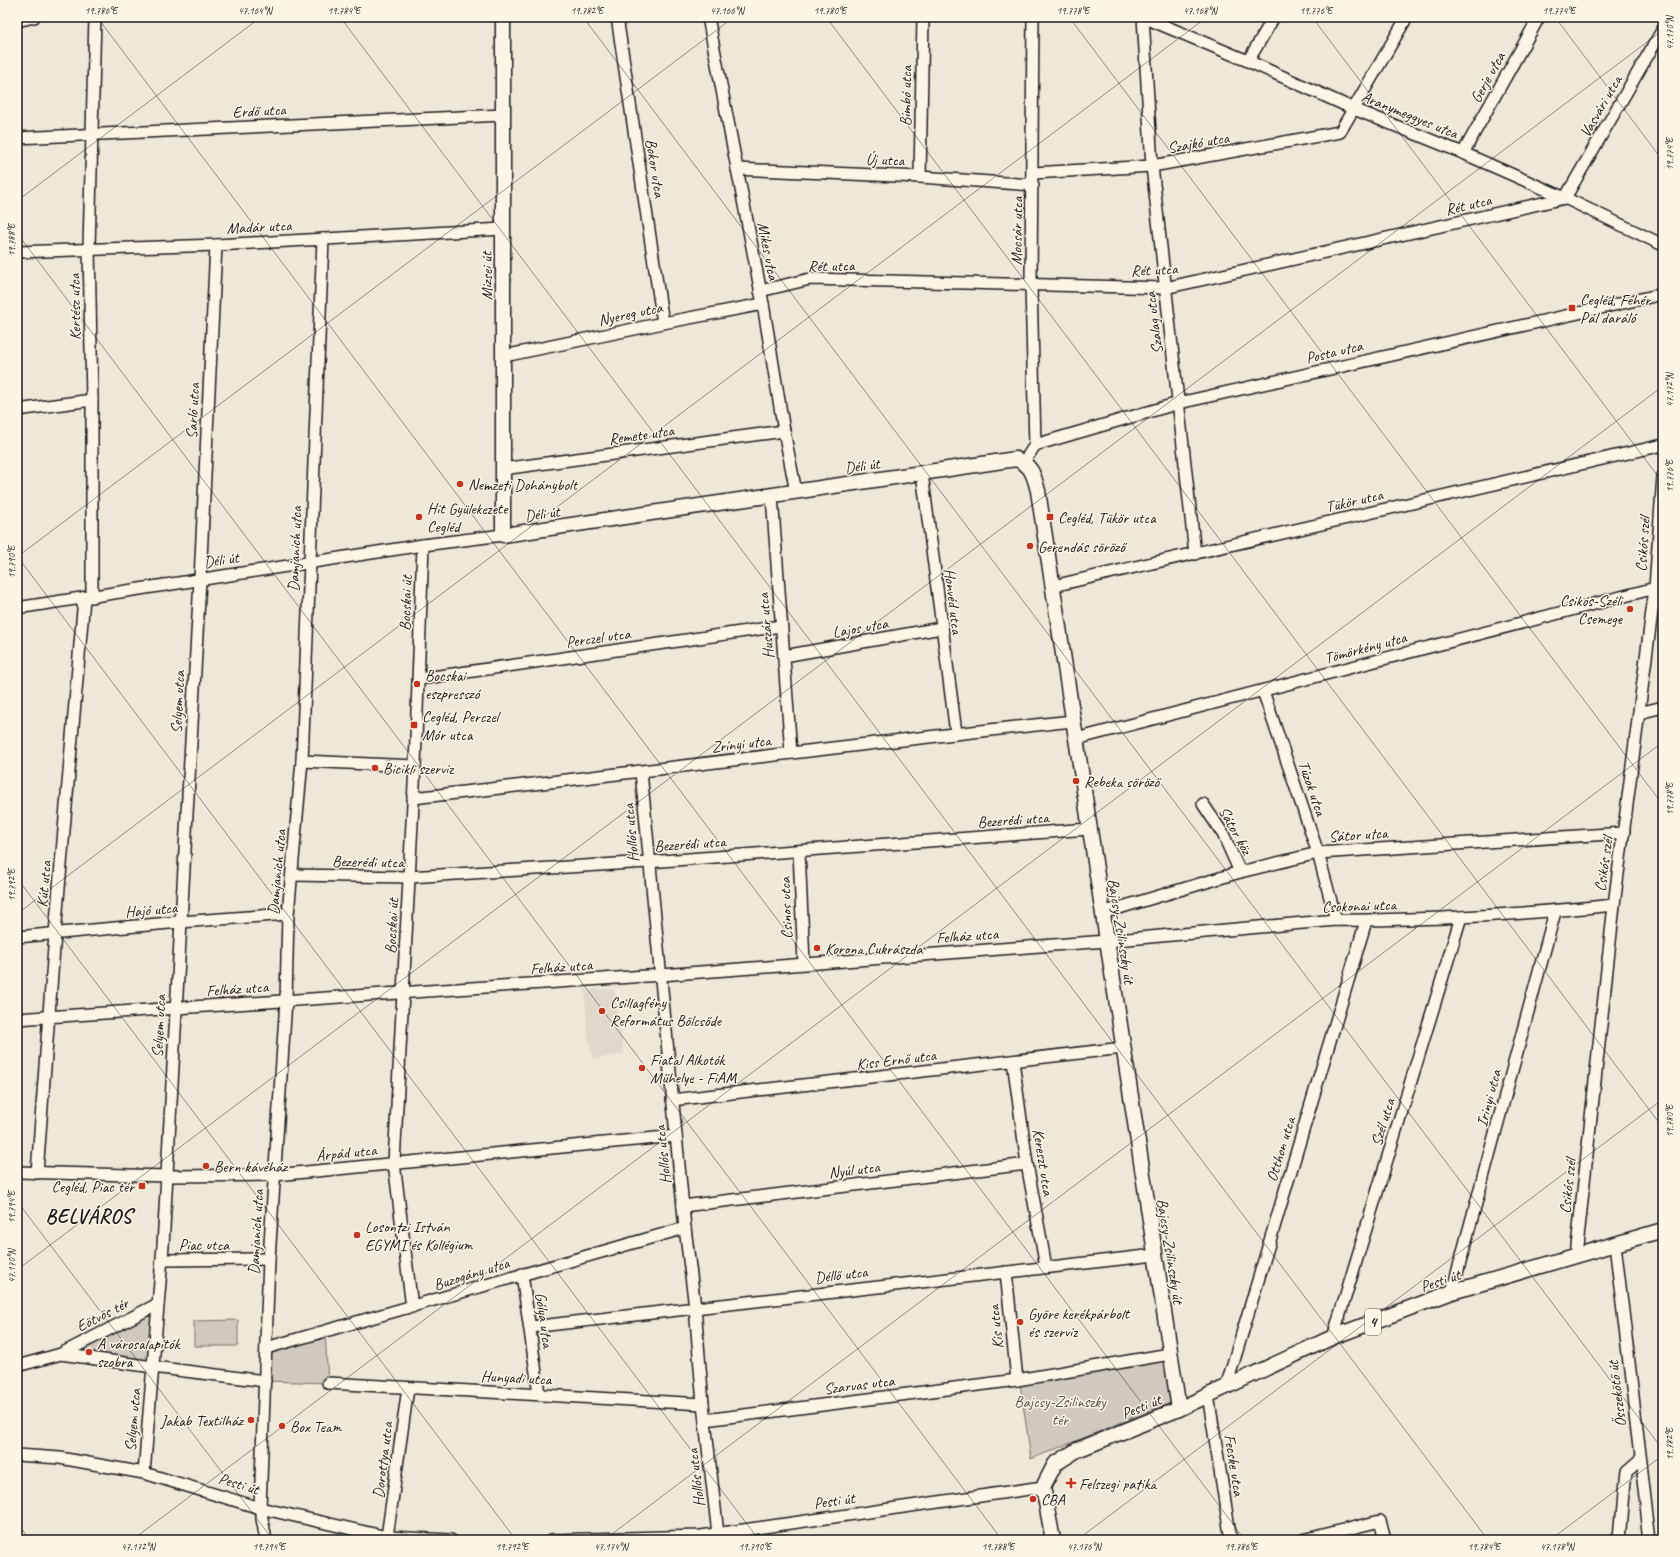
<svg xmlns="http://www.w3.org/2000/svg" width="1680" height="1557" font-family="Caveat,sans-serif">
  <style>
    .built { fill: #ded9cb }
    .green { fill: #cfcabd; stroke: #76736c }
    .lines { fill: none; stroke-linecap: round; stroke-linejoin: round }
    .minor-casing { stroke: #1c1c1c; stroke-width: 14 }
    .major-casing { stroke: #1c1c1c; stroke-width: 17 }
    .minor { stroke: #fcf5e5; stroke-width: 11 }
    .major { stroke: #fcf5e5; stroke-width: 14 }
    .ticks { fill: none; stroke: #1c1c1c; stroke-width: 1; stroke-opacity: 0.45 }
    .poi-dot { fill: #c8321e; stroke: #fcf5e5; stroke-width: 1.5 }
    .labels { text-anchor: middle; stroke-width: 3; stroke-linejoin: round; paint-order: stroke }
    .shield { fill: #fcf5e5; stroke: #5f5d58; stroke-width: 1 }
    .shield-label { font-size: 15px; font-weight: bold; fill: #1c1c1c }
    .street-label { font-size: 16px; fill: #1c1c1c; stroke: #fcf5e5 }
    .poi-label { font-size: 16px; fill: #1c1c1c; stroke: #fcf5e5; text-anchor: start }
    .park-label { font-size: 16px; fill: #52504c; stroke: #fcf5e5 }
    .district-label { font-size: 20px; font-weight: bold; letter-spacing: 1px; fill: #1c1c1c; stroke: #fcf5e5 }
    .neatline { fill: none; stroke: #1c1c1c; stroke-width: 1.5 }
    .ticks-label { font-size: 10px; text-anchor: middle; fill: #1c1c1c }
  </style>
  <rect width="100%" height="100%" fill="#eee8d9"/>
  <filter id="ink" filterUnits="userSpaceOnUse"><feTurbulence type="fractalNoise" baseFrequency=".025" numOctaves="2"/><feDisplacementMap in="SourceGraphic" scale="8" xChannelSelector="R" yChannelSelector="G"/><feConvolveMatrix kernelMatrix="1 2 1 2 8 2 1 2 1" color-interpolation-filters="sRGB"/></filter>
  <g filter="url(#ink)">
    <polygon class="built" points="614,989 624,1054 593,1059 587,1031 585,990"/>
    <g class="green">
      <polygon points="156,1306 151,1365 67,1353"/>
      <polygon points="238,1320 238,1346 194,1346 194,1321"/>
      <polygon points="325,1330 328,1383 265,1381 266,1348"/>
      <polygon points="1170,1354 1177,1400 1031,1459 1020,1383"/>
    </g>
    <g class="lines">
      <defs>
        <g id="minor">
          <polyline points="617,17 663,323"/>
          <polyline points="708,17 763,304 784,431 796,492"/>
          <polyline points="1033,17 1031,285 1035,445"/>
          <polyline points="1143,17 1248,61 1354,109 1463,153 1565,198 1663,245"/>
          <polyline points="1143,17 1152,166 1195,554"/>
          <polyline points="17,21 34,17"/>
          <polyline points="1248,61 1274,17"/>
          <polyline points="17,138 503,115"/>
          <polyline points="1463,153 1539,17"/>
          <polyline points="737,169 920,177 1033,185"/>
          <polyline points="1033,173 1152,166 1340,132 1407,17"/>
          <polyline points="920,177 923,17"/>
          <polyline points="17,252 216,245 503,229"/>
          <polyline points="760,291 810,279 1165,288 1565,198 1663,29"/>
          <polyline points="504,356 663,323 763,304"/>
          <polyline points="17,410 92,400"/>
          <polyline points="1024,462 1035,445 1179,403 1663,294"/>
          <polyline points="502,469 784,431"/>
          <polyline points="922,473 956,733"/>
          <polyline points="772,496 791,753"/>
          <polyline points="1053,586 1663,445"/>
          <polyline points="92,597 92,400 89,248 95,17"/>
          <polyline points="17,608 423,545 503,535"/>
          <polyline points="784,656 941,628"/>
          <polyline points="419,679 781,626"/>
          <polyline points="1263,691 1318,853 1336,920"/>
          <polyline points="1639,713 1663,707"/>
          <polyline points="1076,739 1663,586"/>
          <polyline points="302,761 415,766"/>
          <polyline points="641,772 685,1228 695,1307 703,1404 718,1534"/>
          <path d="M 413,798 C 633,773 853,744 1073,721"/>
          <polyline points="1203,804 1223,834 1240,872"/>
          <polyline points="799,851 804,963"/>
          <polyline points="292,875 409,877 648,862 1089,829"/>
          <polyline points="1102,913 1240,872 1318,853 1624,833"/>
          <polyline points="17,937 180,922 288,914"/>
          <path d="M 17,1019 L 661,975 L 1106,941 L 1336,920 C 1372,921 1408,919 1443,918 C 1500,915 1557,911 1614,905"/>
          <polyline points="1013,1061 1027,1164 1046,1267"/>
          <polyline points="672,1100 1123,1048"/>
          <polyline points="17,1172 167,1176 275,1175 676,1136"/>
          <polyline points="37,1173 55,934 84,598"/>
          <polyline points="683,1206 1027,1164"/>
          <polyline points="1615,1244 1650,1540"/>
          <polyline points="1576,1256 1614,905 1655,588 1663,476"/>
          <polyline points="162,1260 269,1259"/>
          <polyline points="1006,1272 1017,1380"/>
          <polyline points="522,1274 539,1394"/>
          <polyline points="1452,1292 1555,912"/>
          <polyline points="412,1307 394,1163 415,766 423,545"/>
          <polyline points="531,1327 1155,1255"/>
          <polyline points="1333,1337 1461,917"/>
          <polyline points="266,1348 685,1228"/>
          <polyline points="61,1354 153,1367 265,1381"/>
          <polyline points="17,1366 61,1354 158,1304"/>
          <polyline points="328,1383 703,1404"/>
          <polyline points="1226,1387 1366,921"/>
          <polyline points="1208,1395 1231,1540"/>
          <polyline points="705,1420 1017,1380 1170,1354"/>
          <polyline points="17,1455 60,1458 144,1473 260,1508 387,1537 451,1540"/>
          <polyline points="144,1473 163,1246 200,580 216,245"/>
          <polyline points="387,1537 408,1388"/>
          <polyline points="266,1540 260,1508 269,1259 286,1000 288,914 302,761 323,239"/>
          <polyline points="551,1540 701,1536 1043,1487"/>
          <polyline points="1303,1540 1380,1521 1385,1540"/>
          <polyline points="1618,1540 1624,1472 1640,1458"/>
        </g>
        <g id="major">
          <path d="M 503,17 L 503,535 L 1016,459 C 1032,465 1034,476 1038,491 L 1179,1409"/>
          <polyline points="1053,1540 1043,1487 1055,1464 1077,1450 1179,1409 1333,1337 1452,1292 1663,1230"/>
        </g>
      </defs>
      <use href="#minor" class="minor-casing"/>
      <use href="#major" class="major-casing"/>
      <use href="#minor" class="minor"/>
      <use href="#major" class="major"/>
    </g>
  </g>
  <path class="ticks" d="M 97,17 L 1245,1540M 340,17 L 1488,1540M 583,17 L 1663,1450M 826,17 L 1663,1128M 1069,17 L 1663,805M 1312,17 L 1663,483M 1555,17 L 1663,161M 17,201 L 261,17M 17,233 L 1002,1540M 17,556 L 759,1540M 17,557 L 734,17M 17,878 L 516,1540M 17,914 L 1207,17M 17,1201 L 273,1540M 17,1270 L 1663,30M 17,1523 L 30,1540M 132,1540 L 1663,386M 604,1540 L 1663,742M 1077,1540 L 1663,1099M 1550,1540 L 1663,1455"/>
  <g class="poi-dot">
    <rect x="1568" y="304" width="8" height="8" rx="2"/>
    <circle cx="460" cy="484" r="4"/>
    <circle cx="419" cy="517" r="4"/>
    <rect x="1046" y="513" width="8" height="8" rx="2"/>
    <circle cx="1030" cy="546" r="4"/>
    <circle cx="1630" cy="609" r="4"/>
    <circle cx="417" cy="684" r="4"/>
    <rect x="410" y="721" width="8" height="8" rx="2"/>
    <circle cx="375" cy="768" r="4"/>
    <circle cx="1076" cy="781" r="4"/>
    <circle cx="817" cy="948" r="4"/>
    <circle cx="602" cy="1011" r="4"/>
    <circle cx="642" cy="1068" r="4"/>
    <circle cx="206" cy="1166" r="4"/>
    <rect x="138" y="1182" width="8" height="8" rx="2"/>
    <circle cx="357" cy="1235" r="4"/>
    <circle cx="1020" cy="1322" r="4"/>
    <circle cx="89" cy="1352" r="4"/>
    <circle cx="251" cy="1420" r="4"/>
    <circle cx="282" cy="1426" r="4"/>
    <path d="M1069 1477h4v4h4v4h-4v4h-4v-4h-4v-4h4z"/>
    <circle cx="1033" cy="1499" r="4"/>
  </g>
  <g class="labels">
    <rect class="shield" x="1365" y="1309" width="16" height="26" rx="3"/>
    <g class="shield-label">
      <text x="1373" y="1327">4</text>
    </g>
    <g class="street-label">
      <text transform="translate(1487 77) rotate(-61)" y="6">Gerje utca</text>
      <text transform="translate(905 96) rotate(-89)" y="6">Bimbó utca</text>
      <text transform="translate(1600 106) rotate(-60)" y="6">Vasvári utca</text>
      <text transform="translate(259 110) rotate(-3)" y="6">Erdő utca</text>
      <text transform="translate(1410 114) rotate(22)" y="6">Aranymeggyes utca</text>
      <text transform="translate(1198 142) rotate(-10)" y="6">Szajkó utca</text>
      <text transform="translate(885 159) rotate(2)" y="6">Új utca</text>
      <text transform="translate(656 168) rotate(81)" y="6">Bokor utca</text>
      <text transform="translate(1468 204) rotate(-13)" y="6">Rét utca</text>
      <text transform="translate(259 226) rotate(-3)" y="6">Madár utca</text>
      <text transform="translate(1016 231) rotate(-89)" y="6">Mocsár utca</text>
      <text transform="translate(769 251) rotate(79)" y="6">Mikes utca</text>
      <text transform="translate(831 265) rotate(-1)" y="6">Rét utca</text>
      <text transform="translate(1154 269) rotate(-3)" y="6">Rét utca</text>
      <text transform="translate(486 276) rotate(-90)" y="6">Mizsei út</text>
      <text transform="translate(74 307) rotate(-91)" y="6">Kertész utca</text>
      <text transform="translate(630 313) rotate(-12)" y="6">Nyereg utca</text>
      <text transform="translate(1153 323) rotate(-97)" y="6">Szalag utca</text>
      <text transform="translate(1334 351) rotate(-13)" y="6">Posta utca</text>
      <text transform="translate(192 411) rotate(-87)" y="6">Sarló utca</text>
      <text transform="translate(641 434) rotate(-8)" y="6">Remete utca</text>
      <text transform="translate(862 465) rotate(-8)" y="6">Déli út</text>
      <text transform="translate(1354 500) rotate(-13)" y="6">Tükör utca</text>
      <text transform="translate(542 513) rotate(-8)" y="6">Déli út</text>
      <text transform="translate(1642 544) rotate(-86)" y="6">Csikós szél</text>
      <text transform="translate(294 549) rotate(-88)" y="6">Damjanich utca</text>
      <text transform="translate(221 559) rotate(-8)" y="6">Déli út</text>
      <text transform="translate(954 601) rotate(83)" y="6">Honvéd utca</text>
      <text transform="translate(405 603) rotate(-88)" y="6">Bocskai út</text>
      <text transform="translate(765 626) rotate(-95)" y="6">Huszár utca</text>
      <text transform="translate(860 627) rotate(-10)" y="6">Lajos utca</text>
      <text transform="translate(598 637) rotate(-8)" y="6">Perczel utca</text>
      <text transform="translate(1365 647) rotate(-15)" y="6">Tömörkény utca</text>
      <text transform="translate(177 702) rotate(-87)" y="6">Selyem utca</text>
      <text transform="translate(741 743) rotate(-7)" y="6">Zrínyi utca</text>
      <text transform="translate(1313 788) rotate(71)" y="6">Túzok utca</text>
      <text transform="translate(1013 819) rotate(-4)" y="6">Bezerédi utca</text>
      <text transform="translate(1236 830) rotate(61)" y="6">Sátor köz</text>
      <text transform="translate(630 833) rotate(-95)" y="6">Hollós utca</text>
      <text transform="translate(1358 834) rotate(-4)" y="6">Sátor utca</text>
      <text transform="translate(690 843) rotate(-4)" y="6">Bezerédi utca</text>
      <text transform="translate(368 861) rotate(1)" y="6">Bezerédi utca</text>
      <text transform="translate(1603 864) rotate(-82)" y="6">Csikós szél</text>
      <text transform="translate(276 872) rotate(-85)" y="6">Damjanich utca</text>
      <text transform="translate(43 884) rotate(-85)" y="6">Kút utca</text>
      <text transform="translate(1359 905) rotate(-2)" y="6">Csokonai utca</text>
      <text transform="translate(785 908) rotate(-92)" y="6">Csinos utca</text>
      <text transform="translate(151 909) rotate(-5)" y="6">Hajó utca</text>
      <text transform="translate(391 926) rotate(-87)" y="6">Bocskai út</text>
      <text transform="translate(1122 931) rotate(81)" y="6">Bajcsy-Zsilinszky út</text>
      <text transform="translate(967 935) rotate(-4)" y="6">Felház utca</text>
      <text transform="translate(561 966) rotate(-4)" y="6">Felház utca</text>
      <text transform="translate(237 988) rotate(-4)" y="6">Felház utca</text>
      <text transform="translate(158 1026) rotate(-87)" y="6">Selyem utca</text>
      <text transform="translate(896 1059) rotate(-7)" y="6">Kiss Ernő utca</text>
      <text transform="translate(1488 1098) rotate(-75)" y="6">Irinyi utca</text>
      <text transform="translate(1382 1122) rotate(-73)" y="6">Szél utca</text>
      <text transform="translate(1280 1149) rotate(-73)" y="6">Otthon utca</text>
      <text transform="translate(346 1152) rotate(-6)" y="6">Árpád utca</text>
      <text transform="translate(662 1155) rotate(-96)" y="6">Hollós utca</text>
      <text transform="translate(1044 1162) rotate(81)" y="6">Kereszt utca</text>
      <text transform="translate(854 1169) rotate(-7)" y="6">Nyúl utca</text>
      <text transform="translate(1567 1186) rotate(-84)" y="6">Csikós szél</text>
      <text transform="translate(255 1232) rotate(-87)" y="6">Damjanich utca</text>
      <text x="204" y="1250">Piac utca</text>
      <text transform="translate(1171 1251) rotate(81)" y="6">Bajcsy-Zsilinszky út</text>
      <text transform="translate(471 1273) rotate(-17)" y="6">Buzogány utca</text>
      <text transform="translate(841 1274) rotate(-7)" y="6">Déllő utca</text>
      <text transform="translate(1440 1280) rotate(-19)" y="6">Pesti út</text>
      <text transform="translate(102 1314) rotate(-27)" y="6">Eötvös tér</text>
      <text transform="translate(545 1320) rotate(82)" y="6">Gólya utca</text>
      <text transform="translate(995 1327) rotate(-96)" y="6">Kis utca</text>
      <text transform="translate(516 1377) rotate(3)" y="6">Hunyadi utca</text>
      <text transform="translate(859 1384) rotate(-7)" y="6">Szarvas utca</text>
      <text transform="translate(1616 1394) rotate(-97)" y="6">Összekötő út</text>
      <text transform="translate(1141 1406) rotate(-22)" y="6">Pesti út</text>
      <text transform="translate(132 1420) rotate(-85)" y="6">Selyem utca</text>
      <text transform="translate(382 1460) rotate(-83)" y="6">Dorottya utca</text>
      <text transform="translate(1235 1465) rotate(81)" y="6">Fecske utca</text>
      <text transform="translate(695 1478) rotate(-97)" y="6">Hollós utca</text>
      <text transform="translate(239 1483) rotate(17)" y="6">Pesti út</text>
      <text transform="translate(834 1500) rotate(-8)" y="6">Pesti út</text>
    </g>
    <g class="poi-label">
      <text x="1580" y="305">Cegléd, Fehér<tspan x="1580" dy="18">Pál daráló</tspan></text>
      <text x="468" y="490">Nemzeti Dohánybolt</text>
      <text x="427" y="514">Hit Gyülekezete<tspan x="427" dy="18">Cegléd</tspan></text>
      <text x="1058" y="523">Cegléd, Tükör utca</text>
      <text x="1038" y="552">Gerendás söröző</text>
      <text x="1622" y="606" text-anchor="end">Csikós-Széli<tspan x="1622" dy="18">Csemege</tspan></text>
      <text x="425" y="681">Bocskai<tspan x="425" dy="18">eszpresszó</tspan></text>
      <text x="422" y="722">Cegléd, Perczel<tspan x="422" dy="18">Mór utca</tspan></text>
      <text x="383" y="774">Bicikli szerviz</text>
      <text x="1084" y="787">Rebeka söröző</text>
      <text x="825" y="954">Korona Cukrászda</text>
      <text x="610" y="1008">Csillagfény<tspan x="610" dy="18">Református Bölcsőde</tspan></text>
      <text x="650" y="1065">Fiatal Alkotók<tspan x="650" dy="18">Műhelye - FiAM</tspan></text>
      <text x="214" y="1172">Bern kávéház</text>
      <text x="134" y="1192" text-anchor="end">Cegléd, Piac tér</text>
      <text x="365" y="1232">Losontzi István<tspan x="365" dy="18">EGYMI és Kollégium</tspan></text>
      <text x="1028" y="1319">Györe kerékpárbolt<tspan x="1028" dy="18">és szerviz</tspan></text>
      <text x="97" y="1349">A városalapítók<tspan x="97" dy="18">szobra</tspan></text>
      <text x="243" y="1426" text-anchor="end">Jakab Textilház</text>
      <text x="290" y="1432">Box Team</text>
      <text x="1079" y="1489">Felszegi patika</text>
      <text x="1041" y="1505">CBA</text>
    </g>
    <g class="park-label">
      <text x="1060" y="1407">Bajcsy-Zsilinszky<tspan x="1060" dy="18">tér</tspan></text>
    </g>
    <g class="district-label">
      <text x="89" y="1223">BELVÁROS</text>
    </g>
  </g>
  <rect width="1680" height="1557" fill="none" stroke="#fcf5e5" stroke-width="44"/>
  <rect x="22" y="22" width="1636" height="1513" class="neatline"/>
  <g class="ticks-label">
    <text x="101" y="14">19.786°E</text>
    <text x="255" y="14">47.164°N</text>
    <text x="344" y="14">19.784°E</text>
    <text x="587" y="14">19.782°E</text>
    <text x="727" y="14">47.166°N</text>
    <text x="830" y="14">19.780°E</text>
    <text x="1073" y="14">19.778°E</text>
    <text x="1200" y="14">47.168°N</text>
    <text x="1316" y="14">19.776°E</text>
    <text x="1559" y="14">19.774°E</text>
    <text transform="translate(1669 33) rotate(-90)" y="4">47.170°N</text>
    <text transform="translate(1669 154) rotate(-90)" y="4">19.774°E</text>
    <text transform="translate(11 240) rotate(-90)" y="4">19.788°E</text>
    <text transform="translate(1669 390) rotate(-90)" y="4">47.172°N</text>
    <text transform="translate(1669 476) rotate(-90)" y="4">19.776°E</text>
    <text transform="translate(11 562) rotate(-90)" y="4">19.790°E</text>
    <text transform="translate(1669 799) rotate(-90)" y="4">19.778°E</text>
    <text transform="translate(11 885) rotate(-90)" y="4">19.792°E</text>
    <text transform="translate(1669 1121) rotate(-90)" y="4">19.780°E</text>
    <text transform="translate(11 1207) rotate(-90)" y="4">19.794°E</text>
    <text transform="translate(11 1266) rotate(-90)" y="4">47.170°N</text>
    <text transform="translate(1669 1444) rotate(-90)" y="4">19.782°E</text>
    <text x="138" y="1550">47.172°N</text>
    <text x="269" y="1550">19.794°E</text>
    <text x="512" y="1550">19.792°E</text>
    <text x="611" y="1550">47.174°N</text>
    <text x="755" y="1550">19.790°E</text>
    <text x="998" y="1550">19.788°E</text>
    <text x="1084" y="1550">47.176°N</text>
    <text x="1241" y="1550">19.786°E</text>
    <text x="1484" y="1550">19.784°E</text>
    <text x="1557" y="1550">47.178°N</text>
  </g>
</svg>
